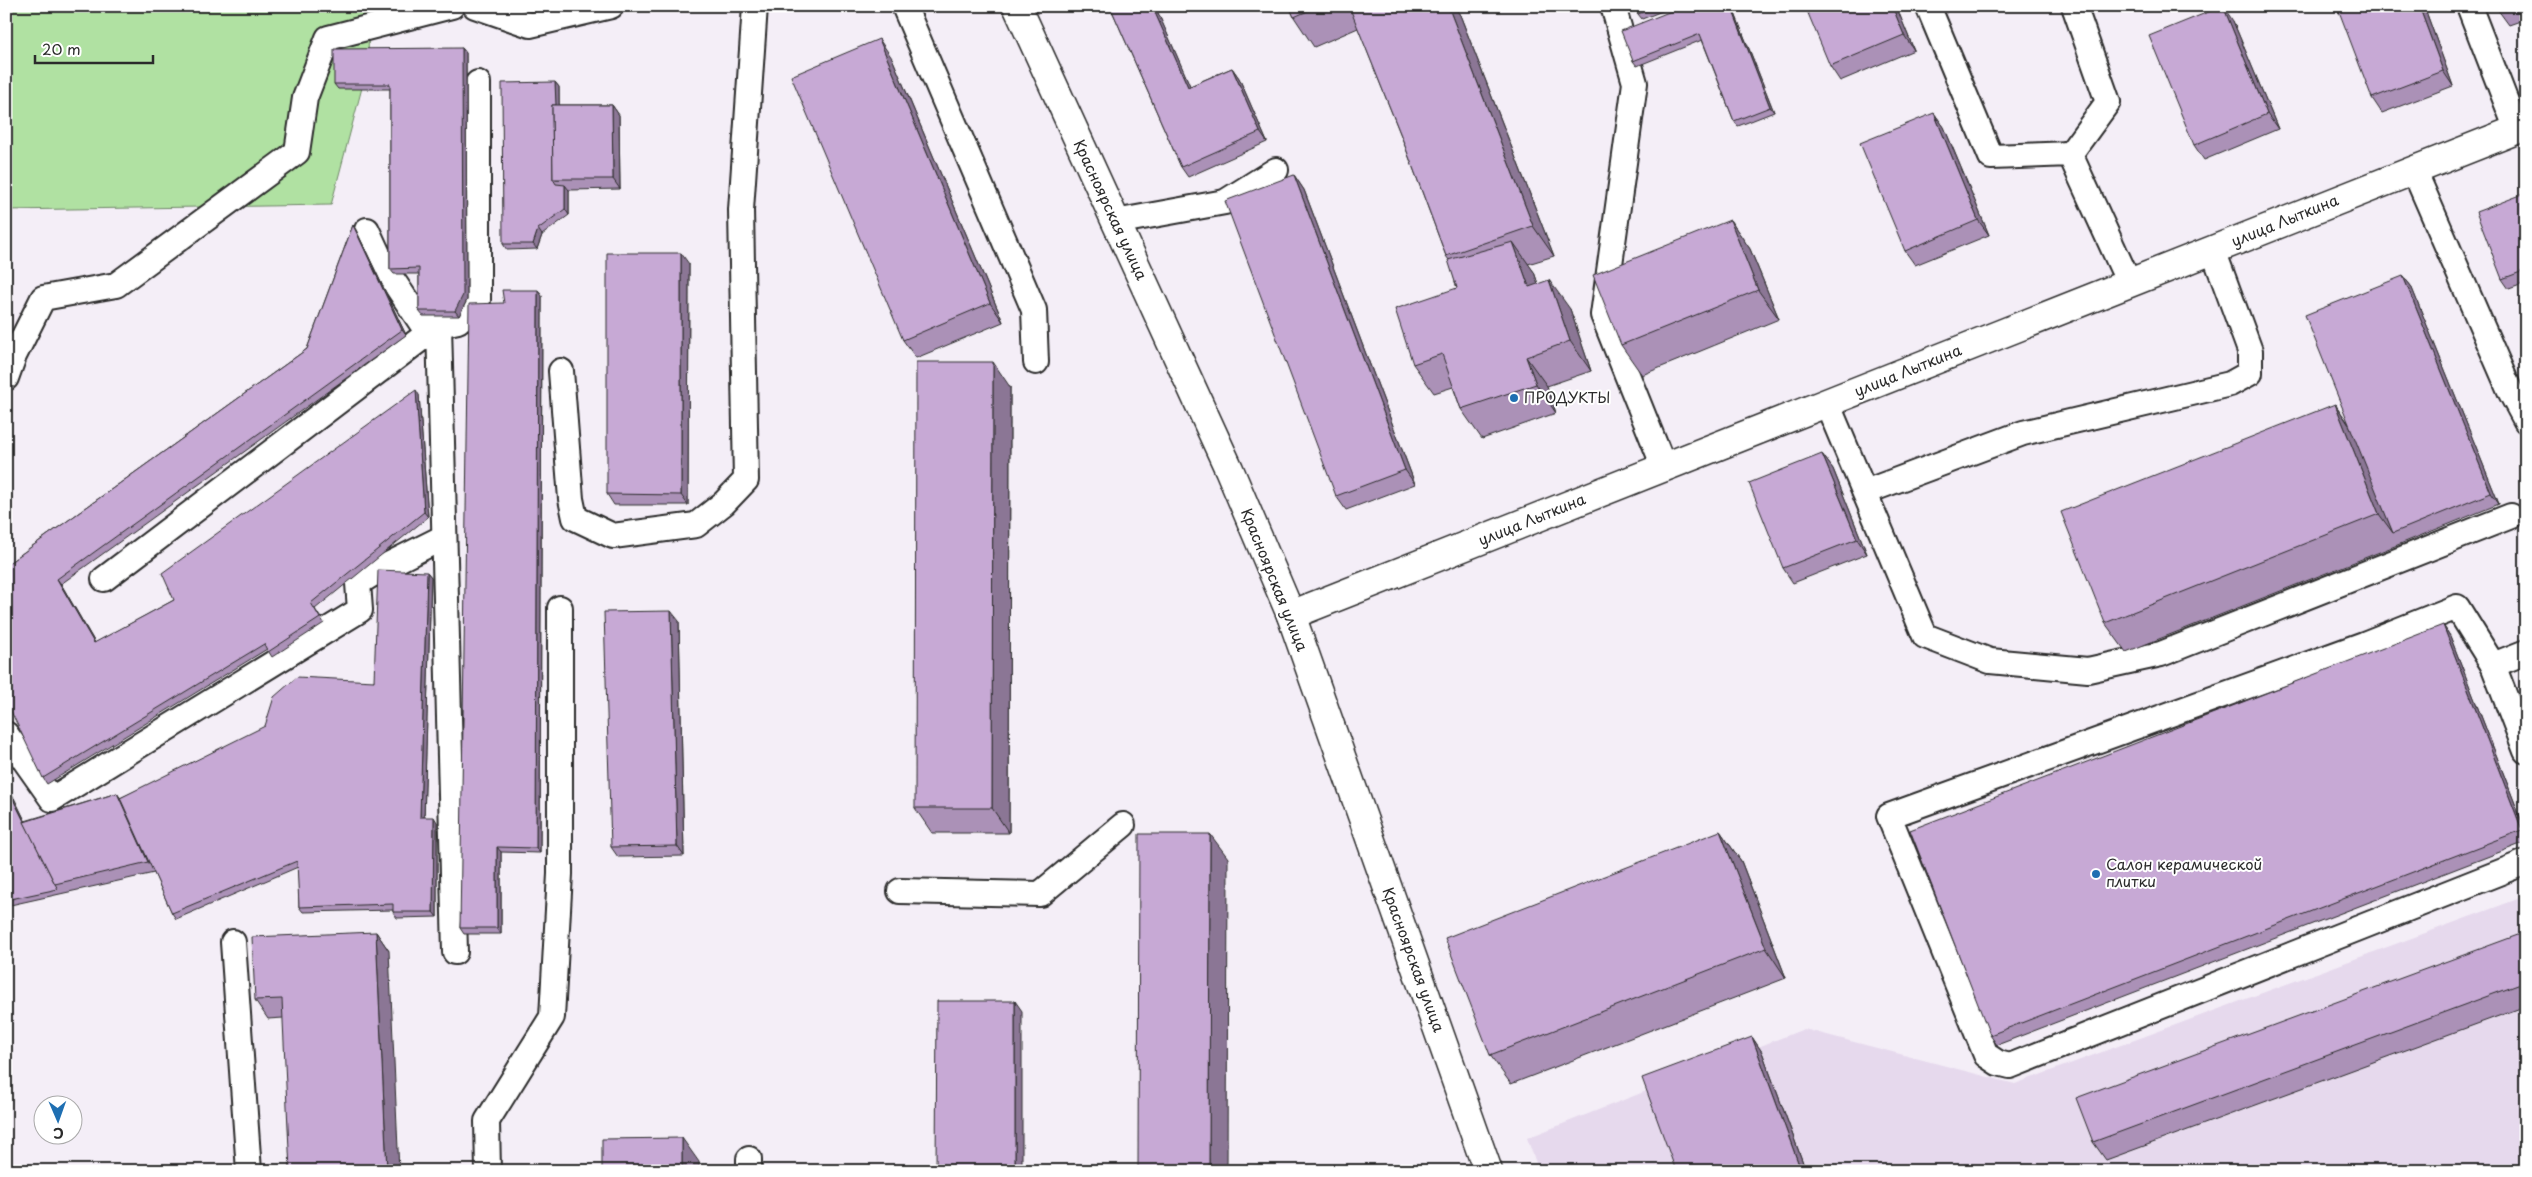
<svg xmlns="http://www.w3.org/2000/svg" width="2532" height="1177" font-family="'Playpen Sans',sans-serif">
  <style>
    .built { fill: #e6d9ed }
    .green { fill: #b0e1a2; stroke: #6e8666 }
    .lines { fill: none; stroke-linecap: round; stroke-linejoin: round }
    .lane-casing { stroke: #2b2b2b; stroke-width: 28 }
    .street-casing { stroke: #2b2b2b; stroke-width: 31 }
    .secondary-casing { stroke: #2b2b2b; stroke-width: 31 }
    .lane { stroke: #fff; stroke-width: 24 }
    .street { stroke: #fff; stroke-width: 28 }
    .secondary { stroke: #fff; stroke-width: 28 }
    .wall { fill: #ab91b7; stroke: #2b2b2b }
    .shaded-wall { fill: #8b7695; stroke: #2b2b2b }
    .building { fill: #c7a9d5; stroke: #2b2b2b }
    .poi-dot { fill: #1f6fb2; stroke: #fff; stroke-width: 2 }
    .labels { text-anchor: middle; stroke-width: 4; stroke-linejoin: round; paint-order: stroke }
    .street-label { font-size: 15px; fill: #2b2b2b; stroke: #fff }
    .poi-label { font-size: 15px; fill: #2b2b2b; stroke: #fff; text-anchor: start }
  </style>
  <rect width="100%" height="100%" fill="#f4eef7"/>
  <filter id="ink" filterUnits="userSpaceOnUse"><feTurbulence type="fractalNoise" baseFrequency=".02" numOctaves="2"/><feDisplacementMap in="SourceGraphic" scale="10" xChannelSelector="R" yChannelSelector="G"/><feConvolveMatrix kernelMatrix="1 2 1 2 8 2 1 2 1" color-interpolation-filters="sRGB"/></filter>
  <g filter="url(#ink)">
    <polygon class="built" points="2526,896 2526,1171 1539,1171 1527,1138 1804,1029 2015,1084"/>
    <polygon class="green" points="6,6 369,6 368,65 331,205 6,210"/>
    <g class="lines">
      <defs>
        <g id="lane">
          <polyline points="475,6 530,25 611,6"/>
          <polyline points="904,6 1034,310 1036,362"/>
          <polyline points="1613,6 1635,83 1603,315 1664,467"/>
          <polyline points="1928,6 1991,157 2070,154 2129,283"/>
          <polyline points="2469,6 2517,130"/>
          <polyline points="2070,154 2108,102 2074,6"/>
          <polyline points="2414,170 2511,393 2526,421"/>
          <polyline points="1115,222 1225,202 1276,170"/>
          <polyline points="367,230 384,267 428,333"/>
          <polyline points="439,325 458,321 478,300 478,83"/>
          <polyline points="561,371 571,499 575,518 613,536 696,525 724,503 746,480 741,210 755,6"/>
          <polyline points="6,378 14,356 43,298 116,285 297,152 305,98 328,38 452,6"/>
          <polyline points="1827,403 1925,636 1990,661 2088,670 2161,654 2511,516"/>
          <polyline points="1865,492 2023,433 2230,384 2250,373 2250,351 2213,250"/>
          <polyline points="104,579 439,325 455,952"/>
          <polyline points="2493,665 2526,652"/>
          <polyline points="6,734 52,799 360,610 358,583 384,567 444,537"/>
          <polyline points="2526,751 2493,665 2457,607 2364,644 1889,816 1986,1055 1998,1063 2010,1066 2526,862"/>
          <polyline points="900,891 1040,894 1123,825"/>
          <polyline points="233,942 249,1171"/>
          <polyline points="749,1159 749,1171"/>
          <polyline points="488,1171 487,1121 552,1017 560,874 560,608"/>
        </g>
        <polyline id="street" points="1291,615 2526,126"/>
        <polyline id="secondary" points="1017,6 1229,469 1291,615 1488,1171"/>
      </defs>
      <use href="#lane" class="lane-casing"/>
      <use href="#street" class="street-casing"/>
      <use href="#secondary" class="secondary-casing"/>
      <use href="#lane" class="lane"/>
      <use href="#street" class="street"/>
      <use href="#secondary" class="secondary"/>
    </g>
    <g class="wall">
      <polygon points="1110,6 1155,6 1190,86 1232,68 1239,78 1267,142 1188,177 1181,167"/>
      <polygon points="1289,6 1454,6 1460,15 1554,256 1528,264 1534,272 1538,284 1570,309 1591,371 1547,386 1556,413 1482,439 1461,409 1453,387 1434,393 1413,364 1457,288 1449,260 1446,256 1402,138 1358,28 1314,47 1294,17"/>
      <polygon points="1635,6 1675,6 1642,19 1638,14"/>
      <polygon points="1684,6 1732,6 1774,112 1738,126 1734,121 1702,40 1637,66 1633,61"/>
      <polygon points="1896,6 1914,50 1840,81 1830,66"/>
      <polygon points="2424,6 2453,86 2382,113 2372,98"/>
      <polygon points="2497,6 2526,6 2526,19 2509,25 2498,10"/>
      <polygon points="2233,21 2278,129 2204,160 2194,145"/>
      <polygon points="462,48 466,53 467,300 459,316 423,316 419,311 419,274 394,274 390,269 390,89 338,89 334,84"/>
      <polygon points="892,58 1003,322 916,358 903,340"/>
      <polygon points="555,82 559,87 559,105 612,105 619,115 620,189 569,190 569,215 542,235 537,249 507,250 503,244"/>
      <polygon points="1934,113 1944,127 1989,235 1915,265 1905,251"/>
      <polygon points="1294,175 1304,190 1415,484 1346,510 1336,496"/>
      <polygon points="2526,193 2526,283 2509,289 2502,279"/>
      <polygon points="1730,220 1750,249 1779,319 1642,375 1621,345"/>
      <polygon points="353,225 356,230 406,335 61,584 95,643 174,600 419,395 428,517 315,609 324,623 272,657 267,649 47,784 43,778 6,565 307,349"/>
      <polygon points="689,264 688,505 614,505 607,494"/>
      <polygon points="2403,276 2411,286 2499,504 2400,544 2126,652 2105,623 2335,404 2349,424"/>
      <polygon points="542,296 540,853 501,852 501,934 464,934 460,928 504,303"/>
      <polygon points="1010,387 1009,833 932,833 915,808"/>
      <polygon points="1822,454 1833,469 1867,554 1793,583 1783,568"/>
      <polygon points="427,572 431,577 424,817 437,822 437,917 397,918 393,912 393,910 303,912 299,907 298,867 176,919 172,913 154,873 6,906 6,795 14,798 25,821 117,793 120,798 374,681"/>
      <polygon points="679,621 684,856 618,857 611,847"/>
      <polygon points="2443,625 2450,636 2526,832 2526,842 1997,1045 1990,1035"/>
      <polygon points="1720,831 1741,861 1786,978 1511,1084 1490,1055"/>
      <polygon points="376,932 389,951 283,1018 268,1019 255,1000"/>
      <polygon points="2526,932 2526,1006 2106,1160 2093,1142"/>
      <polygon points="1752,1037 1762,1052 1806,1171 1676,1171"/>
    </g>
    <g class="shaded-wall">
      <polygon points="1152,6 1155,6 1195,97 1188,87"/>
      <polygon points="1448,6 1454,6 1460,15 1554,256 1533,226"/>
      <polygon points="1731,6 1732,6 1774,112 1770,107"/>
      <polygon points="1892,6 1896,6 1914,50 1904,35"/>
      <polygon points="2223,6 2233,21 2278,129 2267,114"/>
      <polygon points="2419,6 2424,6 2453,86 2443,71"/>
      <polygon points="879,39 892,58 1003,322 990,303"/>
      <polygon points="462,48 466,53 467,300 459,316 455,311"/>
      <polygon points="1232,68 1239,78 1267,142 1260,132"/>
      <polygon points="555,82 559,87 560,179 556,179"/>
      <polygon points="612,105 619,115 620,189 613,179"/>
      <polygon points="1934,113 1944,127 1989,235 1978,220"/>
      <polygon points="1294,175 1304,190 1415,484 1405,470"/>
      <polygon points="565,185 569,190 569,215 565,209"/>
      <polygon points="1730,220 1750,249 1779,319 1758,290"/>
      <polygon points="353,225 356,230 406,335 402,330"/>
      <polygon points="538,229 542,235 537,249 533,244"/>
      <polygon points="1513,242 1534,272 1549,317 1529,287"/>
      <polygon points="681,253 689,264 688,505 681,495"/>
      <polygon points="2403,276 2411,286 2499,504 2491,493"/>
      <polygon points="1549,280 1570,309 1591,371 1570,341"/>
      <polygon points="538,290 542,296 540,853 536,848"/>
      <polygon points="1526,357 1547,386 1556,413 1536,384"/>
      <polygon points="993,362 1010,387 1009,833 992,808"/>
      <polygon points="416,390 419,395 428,517 424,512"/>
      <polygon points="2335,404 2355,434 2393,533 2379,514"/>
      <polygon points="1822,454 1833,469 1867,554 1857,539"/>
      <polygon points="427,572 431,577 424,822 420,817"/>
      <polygon points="57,579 61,584 98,648 94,643"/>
      <polygon points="671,611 679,621 684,856 677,846"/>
      <polygon points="2443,625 2450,636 2526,832 2526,836 2522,830"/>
      <polygon points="10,793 14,798 56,883"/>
      <polygon points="117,793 124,803 156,872 148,862"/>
      <polygon points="434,817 437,822 437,917 433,912"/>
      <polygon points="1720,831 1741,861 1786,978 1766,948"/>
      <polygon points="1210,834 1228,858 1227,1171 1209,1171"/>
      <polygon points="497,847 501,852 501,934 497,928"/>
      <polygon points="376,932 389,951 399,1171 387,1171"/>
      <polygon points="1015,1001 1022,1011 1022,1171 1015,1171"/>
      <polygon points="1752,1037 1762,1052 1806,1171 1803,1171 1799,1165"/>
      <polygon points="682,1138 699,1162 699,1171 682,1171"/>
    </g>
    <g class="building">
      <polygon points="1110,6 1152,6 1188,87 1232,68 1260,132 1181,167"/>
      <polygon points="1289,6 1319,6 1294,17"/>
      <polygon points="1349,6 1448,6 1533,226 1446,256 1402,138"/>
      <polygon points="1635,6 1658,6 1638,14"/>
      <polygon points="1684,6 1731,6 1770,107 1734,121 1700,34 1633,61 1621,31"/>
      <polygon points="1805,6 1892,6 1904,35 1830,66"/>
      <polygon points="2223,6 2267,114 2194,145 2149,36"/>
      <polygon points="2337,6 2419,6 2443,71 2372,98"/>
      <polygon points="2497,6 2510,6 2498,10"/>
      <polygon points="879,39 990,303 903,340 791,76"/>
      <polygon points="462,48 463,295 455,311 419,311 419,268 390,269 390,84 334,84 334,49"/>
      <polygon points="555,82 556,105 552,105 553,179 556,184 565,185 565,209 538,229 533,244 503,244 502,83"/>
      <polygon points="552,105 612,105 613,179 553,179"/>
      <polygon points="1934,113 1978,220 1905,251 1860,143"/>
      <polygon points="1294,175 1405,470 1336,496 1225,201"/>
      <polygon points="2526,193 2526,270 2502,279 2476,212"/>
      <polygon points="1730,220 1758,290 1621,345 1593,275"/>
      <polygon points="353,225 402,330 57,579 94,643 174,600 162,573 416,390 424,512 311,603 320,618 268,652 264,644 43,778 6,701 6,565 307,349"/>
      <polygon points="1513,242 1529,287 1549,280 1570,341 1526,357 1536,384 1461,409 1442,354 1413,364 1395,309 1457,288 1448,260"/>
      <polygon points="607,253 681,253 681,495 607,494"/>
      <polygon points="2403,276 2491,493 2393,533 2305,315"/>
      <polygon points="502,290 538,290 536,848 497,847 497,928 460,928 469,304 504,303"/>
      <polygon points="916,362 993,362 992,808 915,808"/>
      <polygon points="2335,404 2379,514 2105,623 2061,512"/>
      <polygon points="1822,454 1857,539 1783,568 1749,483"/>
      <polygon points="378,570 427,572 420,817 434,817 433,912 393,912 393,904 299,907 297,861 172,913 120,798 265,726 274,697 297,677 374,681"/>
      <polygon points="671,611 677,846 611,847 604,612"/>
      <polygon points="2443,625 2522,830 1990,1035 1910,830"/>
      <polygon points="10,793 55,884 58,889 6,900 6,795"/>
      <polygon points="117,793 148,862 55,884 24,822"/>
      <polygon points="1720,831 1766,948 1490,1055 1445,938"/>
      <polygon points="1139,834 1210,834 1209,1171 1138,1171"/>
      <polygon points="376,932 387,1171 290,1171 282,999 255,1000 252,937"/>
      <polygon points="2526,932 2526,982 2093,1142 2076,1098"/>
      <polygon points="937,1001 1015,1001 1015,1171 936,1171"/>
      <polygon points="1752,1037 1799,1165 1782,1171 1676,1171 1642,1078"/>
      <polygon points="682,1138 682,1171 602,1171 602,1139"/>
    </g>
  </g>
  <g class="poi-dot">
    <circle cx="1514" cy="398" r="5"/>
    <circle cx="2096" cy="874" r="5"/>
  </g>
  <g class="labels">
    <g class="street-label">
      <text transform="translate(1110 210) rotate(65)" y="5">Красноярская улица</text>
      <text transform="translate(2285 221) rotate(-22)" y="5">улица Лыткина</text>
      <text transform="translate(1908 371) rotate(-22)" y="5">улица Лыткина</text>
      <text transform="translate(1532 520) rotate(-22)" y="5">улица Лыткина</text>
      <text transform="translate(1274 580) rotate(68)" y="5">Красноярская улица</text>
      <text transform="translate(1413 960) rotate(70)" y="5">Красноярская улица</text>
    </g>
    <g class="poi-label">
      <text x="1524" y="403">ПРОДУКТЫ</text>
      <text x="2106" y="870">Салон керамической<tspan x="2106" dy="17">плитки</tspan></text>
    </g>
  </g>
  <rect width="2532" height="1177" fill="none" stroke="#fff" stroke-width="25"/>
  <rect x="12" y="12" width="2507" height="1152" fill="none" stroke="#2b2b2b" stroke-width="2" filter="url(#ink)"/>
  <g transform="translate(58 1120) rotate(178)"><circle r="24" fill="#ffffff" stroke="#aaaaaa"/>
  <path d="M0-4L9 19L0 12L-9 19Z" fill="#1f6fb2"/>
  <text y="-8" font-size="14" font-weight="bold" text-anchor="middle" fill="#2b2b2b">С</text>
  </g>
  <path d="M35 55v8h118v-8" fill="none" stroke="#2b2b2b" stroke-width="2.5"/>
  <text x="42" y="55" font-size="15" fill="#2b2b2b" stroke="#ffffff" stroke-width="4" paint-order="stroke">20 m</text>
</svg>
